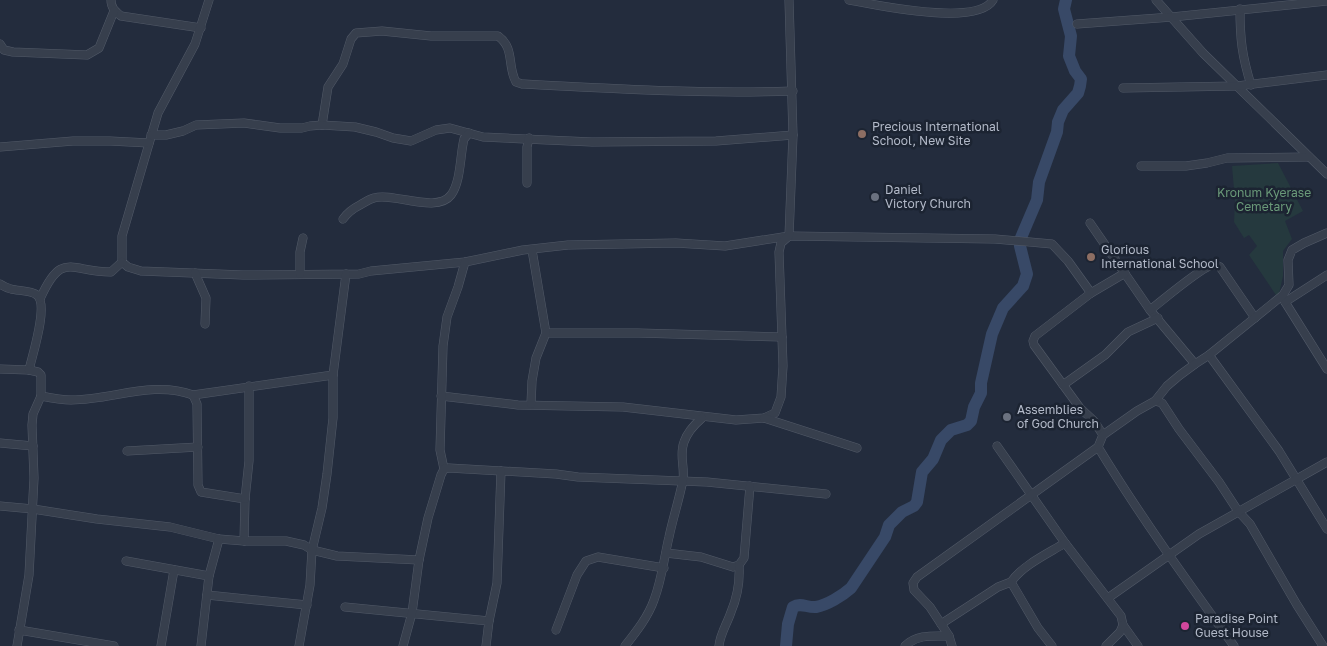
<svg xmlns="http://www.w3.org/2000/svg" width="1327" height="646" font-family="'Golos Text',sans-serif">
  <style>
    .green { fill: #25393e }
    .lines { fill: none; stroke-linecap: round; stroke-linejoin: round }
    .river { stroke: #384967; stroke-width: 12 }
    .minor-casing { stroke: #525a68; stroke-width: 9 }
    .minor { stroke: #373f4d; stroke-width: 8 }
    .education-dot { fill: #8d6e63; stroke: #1c2432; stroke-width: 2 }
    .worship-dot { fill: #6b7280; stroke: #1c2432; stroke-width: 2 }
    .hotel-dot { fill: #d1479c; stroke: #1c2432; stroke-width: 2 }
    .labels { text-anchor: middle; stroke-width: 5; stroke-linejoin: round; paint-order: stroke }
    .poi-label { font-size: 12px; fill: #b3bac9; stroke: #1c2432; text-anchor: start }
    .park-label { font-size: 12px; fill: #6a9a79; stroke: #1c2432 }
  </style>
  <rect width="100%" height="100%" fill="#232c3d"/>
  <polygon class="green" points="1278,163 1303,211 1285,221 1292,239 1283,251 1283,276 1278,298 1249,255 1257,246 1249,235 1244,238 1234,222 1235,201 1232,166"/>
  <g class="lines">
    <path class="river" d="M 786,646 L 788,624 L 793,607 C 801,602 807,608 816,607 C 827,605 842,596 851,588 L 885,537 L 889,525 L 902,512 L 914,506 L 917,502 L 922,472 L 933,459 L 941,440 L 951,430 L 967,425 L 971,421 L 974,407 L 981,393 L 981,383 L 992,334 L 1003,308 L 1023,286 L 1027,274 L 1020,246 L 1020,240 L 1037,200 L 1039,182 L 1057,132 L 1058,122 L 1063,110 L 1078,93 L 1080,86 L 1081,79 L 1075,71 L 1069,56 L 1071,36 L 1064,9 L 1066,0"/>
    <defs>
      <g id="minor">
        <path d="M 111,0 C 111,8 115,11 121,16 L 201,28"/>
        <polyline points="209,0 195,44 158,113 122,236 122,262 128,267 141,271 243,275 359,274 371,271 465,262 523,250 568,245 676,243 725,246 789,236 995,239 1052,244 1068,261 1091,293"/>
        <path d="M 849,0 C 876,5 977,27 993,0"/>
        <polyline points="1156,0 1203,53 1327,174"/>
        <path d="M 1240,9 C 1240,39 1242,56 1251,85"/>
        <polyline points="1077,24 1172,17 1327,1"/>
        <polyline points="0,44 4,50 13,52 87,55 99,48 114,11"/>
        <polyline points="1123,88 1237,86 1327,75"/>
        <path d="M 322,125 L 328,87 L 343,64 L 351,39 L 356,33 L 382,31 L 431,36 L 498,36 C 515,48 507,66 516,82 L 522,84 C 613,89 703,94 793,91"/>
        <polyline points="151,135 166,135 183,131 196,125 244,123 280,128 302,128 310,126 322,125 355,127 376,132 393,138 411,141 436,130 450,128 483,137 592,142 716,141 793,135"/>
        <polyline points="0,147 73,141 110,141 149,143"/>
        <polyline points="1141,166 1186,166 1207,163 1227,158 1309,157"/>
        <polyline points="527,183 527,147 529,138"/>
        <path d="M 343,219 C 348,212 352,209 360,205 C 364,203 369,199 374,198 C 393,192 437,214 451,195 C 461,182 460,155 464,139 L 469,133"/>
        <polyline points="1090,223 1150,310 1195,364"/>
        <polyline points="195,273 206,298 205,324"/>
        <polyline points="300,274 300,252 303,238"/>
        <path d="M 0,284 C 3,286 7,288 11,289 C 18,291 30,290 37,295 C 49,305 32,356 29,370 L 0,369"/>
        <polyline points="1283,295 1285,302 1327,369"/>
        <path d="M 40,299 C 62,250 70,272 111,272 L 122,262"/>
        <polyline points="1285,302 1327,275"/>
        <path d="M 1150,310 C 1163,300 1199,269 1212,265 C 1216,264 1217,265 1220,267 L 1255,318"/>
        <polyline points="546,333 638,333 782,337"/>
        <polyline points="1209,355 1279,451 1327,529"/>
        <polyline points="1063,385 1105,355 1128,332 1158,318"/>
        <polyline points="193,395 197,404 198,485 201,492 245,499 244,541"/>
        <path d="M 41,396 C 51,398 61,400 71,400 C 113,400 152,380 193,395 L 333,375"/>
        <polyline points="441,396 518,405 623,407 736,420 764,418 775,413 781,397 783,366 779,252 781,243 789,236 793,135 789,0"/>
        <polyline points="1155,401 1162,403 1179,429 1219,482 1238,511 1250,524 1297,605 1323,646"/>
        <polyline points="531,404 532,381 536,358 546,333 532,250"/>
        <polyline points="764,418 857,448"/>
        <polyline points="1103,435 1094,421 1080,408 1034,345 1033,341 1035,336 1091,293 1125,273"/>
        <polyline points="0,443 33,446"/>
        <polyline points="997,446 1065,543 1121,616 1123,625 1138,646"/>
        <path d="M 1098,447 C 1140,516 1187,581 1234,646"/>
        <polyline points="127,451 198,447"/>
        <polyline points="444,469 440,450 443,346 447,317 458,287 465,262"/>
        <polyline points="245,499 249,461 249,386"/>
        <polyline points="0,506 33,509 97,519 170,527 219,539 244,541 286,541 304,545 312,550 337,556 419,560 428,518 441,475 444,469 449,468 556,474 578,477 707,482 826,494"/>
        <polyline points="666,553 701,557 733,567 739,565 744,558 750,486"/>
        <polyline points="126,561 209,576"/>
        <polyline points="207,595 307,605"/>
        <polyline points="1108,598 1199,534 1327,462"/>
        <polyline points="345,607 489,621 486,646"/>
        <polyline points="489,621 497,583 501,471"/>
        <polyline points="941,624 998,587 1011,582"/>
        <polyline points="19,630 114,646"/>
        <polyline points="556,630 577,575 586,561 598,557 664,568"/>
        <polyline points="949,636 930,607 914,590 913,583 917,577 1098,447 1103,435 1137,411 1155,401 1167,386 1180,375 1195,364 1209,355 1283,295 1289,285 1288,260 1292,250 1304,243 1327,233"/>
        <polyline points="17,646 29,575 34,478 32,425 33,414 41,396 41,375 38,372 29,370"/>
        <polyline points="161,646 174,570"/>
        <polyline points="201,646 209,576 219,539"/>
        <polyline points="299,646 310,585 312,550 322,508 327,474 333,418 333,375 346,274"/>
        <polyline points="403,646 412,613 419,560"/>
        <path d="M 625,646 C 636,632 648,617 654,600 C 662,579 664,558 669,537 C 673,518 679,500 683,480 C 685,467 679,455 684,442 C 687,433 695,424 702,418"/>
        <path d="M 719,646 C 720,634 727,624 731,612 C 737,598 740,581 739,565"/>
        <path d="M 905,646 C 917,634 933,636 949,636 L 952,646"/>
        <path d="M 1052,646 L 1038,628 L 1011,582 C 1023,565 1047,554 1065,543"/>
        <polyline points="1106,646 1120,632 1123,625"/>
      </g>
    </defs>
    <use href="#minor" class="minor-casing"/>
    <use href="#minor" class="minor"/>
  </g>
  <g class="education-dot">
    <circle cx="862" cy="134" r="5"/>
    <circle cx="1091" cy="257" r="5"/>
  </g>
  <g class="worship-dot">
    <circle cx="875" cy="197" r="5"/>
    <circle cx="1007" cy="417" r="5"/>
  </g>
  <circle class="hotel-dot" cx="1185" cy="626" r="5"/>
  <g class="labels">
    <g class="poi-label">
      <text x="872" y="131">Precious International<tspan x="872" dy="14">School, New Site</tspan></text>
      <text x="885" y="194">Daniel<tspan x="885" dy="14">Victory Church</tspan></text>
      <text x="1101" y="254">Glorious<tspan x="1101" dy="14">International School</tspan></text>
      <text x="1017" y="414">Assemblies<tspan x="1017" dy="14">of God Church</tspan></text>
      <text x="1195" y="623">Paradise Point<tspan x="1195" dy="14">Guest House</tspan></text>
    </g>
    <g class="park-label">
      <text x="1264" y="197">Kronum Kyerase<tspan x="1264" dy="14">Cemetary</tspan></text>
    </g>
  </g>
</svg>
